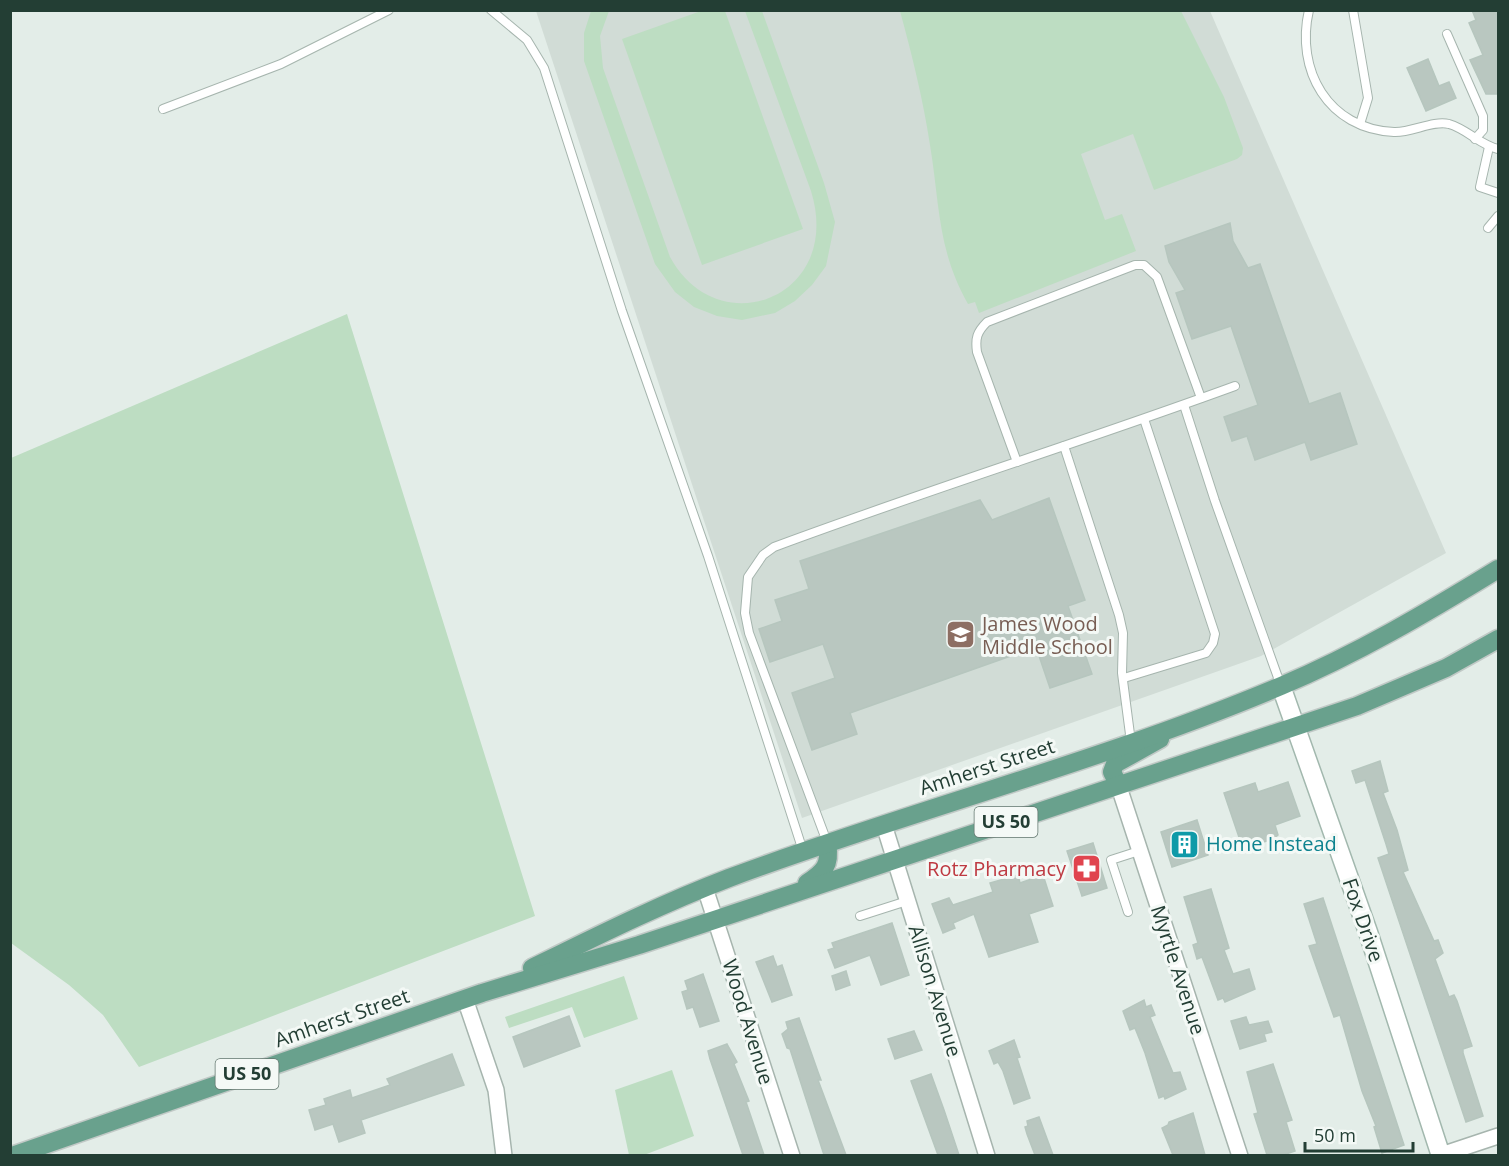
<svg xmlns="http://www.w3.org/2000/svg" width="1509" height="1166" font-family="'Open Sans',sans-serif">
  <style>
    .built { fill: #d1dcd6 }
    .green { fill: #bdddc2 }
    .building { fill: #b9c7c0; stroke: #b6c6be; stroke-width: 1.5 }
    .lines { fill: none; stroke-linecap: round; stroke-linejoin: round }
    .lane-casing { stroke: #a6b5ae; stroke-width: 10 }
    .street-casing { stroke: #a6b5ae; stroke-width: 18 }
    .secondary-casing { stroke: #a2b8ae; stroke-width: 21 }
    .primary-casing { stroke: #c1c9c6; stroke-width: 21 }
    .lane { stroke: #fff; stroke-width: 8 }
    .street { stroke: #fff; stroke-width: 15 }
    .secondary { stroke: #fff; stroke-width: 18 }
    .primary { stroke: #69a18d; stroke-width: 18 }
    .labels { text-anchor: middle; stroke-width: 6; stroke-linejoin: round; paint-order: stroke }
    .shield { fill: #f4f9f6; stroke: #62766e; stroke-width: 1.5 }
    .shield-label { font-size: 18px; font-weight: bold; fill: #233e34 }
    .education-label { font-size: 20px; fill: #785e54; stroke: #f4f9f6; text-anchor: start }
    .street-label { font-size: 20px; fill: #233e34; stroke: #f4f9f6 }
    .culture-label { font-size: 20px; fill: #0d838f; stroke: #f4f9f6; text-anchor: start }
    .health-label { font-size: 20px; fill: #be3a42; stroke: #f4f9f6; text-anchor: end }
  </style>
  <rect width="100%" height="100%" fill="#e3ede8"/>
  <polygon class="built" points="536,11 1210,11 1446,553 1261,656 802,818"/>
  <g class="green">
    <path d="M 591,11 L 609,11 L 600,36 L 603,68 L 670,257 C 719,346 844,297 811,191 L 745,11 L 762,11 L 824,183 L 835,222 L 826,266 L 812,285 L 795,301 L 775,313 L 742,320 L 717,316 L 694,307 L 675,292 L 655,264 L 584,61 L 584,33 Z"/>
    <polygon points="701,11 725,11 803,229 702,265 622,39"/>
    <path d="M 900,11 L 1181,11 L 1224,97 L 1243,148 L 1242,155 L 1237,159 L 1154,190 L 1133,134 L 1081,154 L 1105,220 L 1122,214 L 1136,251 L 979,313 L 975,302 L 968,304 C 937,249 940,205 930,145 C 923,99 912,55 900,11 Z"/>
    <polygon points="347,314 535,916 139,1067 103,1015 69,985 11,943 11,458"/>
    <polygon points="624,976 638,1019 584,1038 572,1007 509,1028 505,1017"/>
    <polygon points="672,1070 694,1136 644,1155 629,1155 615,1090"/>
  </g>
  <g class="building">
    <polygon points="1472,10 1498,10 1498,94 1486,94 1470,60 1483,55 1469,23 1476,20"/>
    <polygon points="1428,59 1439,86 1449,82 1456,98 1426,111 1407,68"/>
    <polygon points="1230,223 1233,241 1248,268 1260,264 1309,404 1340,393 1357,444 1311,460 1305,442 1255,460 1247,436 1232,441 1224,417 1258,405 1231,326 1192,339 1176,293 1185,290 1169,262 1165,246"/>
    <polygon points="1049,498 1085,600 1068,606 1092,674 1050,688 1036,647 850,713 857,734 812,750 792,693 835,678 823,644 770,662 759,629 782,621 775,600 809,589 800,561 980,500 992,520"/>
    <polygon points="1380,761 1388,791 1383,793 1397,830 1408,870 1403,872 1434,941 1438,940 1443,953 1435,959 1449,997 1454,995 1457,1001 1472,1046 1463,1049 1463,1053 1483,1116 1466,1122 1378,858 1389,854 1386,844 1365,780 1356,783 1352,771"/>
    <polygon points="1288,782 1300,816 1275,825 1278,835 1273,839 1243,849 1224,793 1255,783 1258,792"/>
    <polygon points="1197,820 1208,855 1172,867 1161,832"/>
    <polygon points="1093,843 1107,888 1082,896 1067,851"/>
    <polygon points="1018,875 1020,883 1043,875 1053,906 1029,914 1038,942 989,957 974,914 953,923 955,928 943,933 932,904 949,898 953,905 993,892 990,883"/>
    <polygon points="1211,889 1229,948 1224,950 1233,974 1249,969 1255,989 1225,1002 1223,998 1218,1000 1202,957 1197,959 1193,945 1198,943 1184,897"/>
    <polygon points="1323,898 1404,1145 1382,1153 1374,1127 1376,1126 1362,1091 1340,1015 1334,1017 1309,946 1317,944 1304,904"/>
    <polygon points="892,923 909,975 881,985 870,955 835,968 828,950 834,948 832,943"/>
    <polygon points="773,956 777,967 782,965 792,995 772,1002 756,962"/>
    <polygon points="846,971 850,985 836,990 832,976"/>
    <polygon points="703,974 719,1021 700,1027 693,1007 687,1009 682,992 688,990 685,981"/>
    <polygon points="1144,1000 1146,1007 1151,1005 1155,1015 1150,1017 1173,1073 1180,1072 1186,1089 1165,1099 1164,1096 1159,1098 1145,1053 1135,1028 1130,1030 1123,1011"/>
    <polygon points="569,1016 580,1046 524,1067 513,1037"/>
    <polygon points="1246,1017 1249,1025 1268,1021 1272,1032 1264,1034 1266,1041 1240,1049 1231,1021"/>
    <polygon points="799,1018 818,1072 821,1080 818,1080 846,1155 824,1155 790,1049 787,1048 782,1034 788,1029 786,1022"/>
    <polygon points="914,1031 922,1050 895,1059 888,1039"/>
    <polygon points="1014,1040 1020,1057 1017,1058 1030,1098 1014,1104 1003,1071 998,1062 994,1064 989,1051"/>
    <polygon points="727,1044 737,1062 734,1064 749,1101 746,1102 764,1155 743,1155 710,1059 708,1051"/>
    <polygon points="452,1054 464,1085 361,1120 365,1133 339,1142 333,1124 315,1130 309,1110 326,1105 324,1099 350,1090 352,1098 390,1085 387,1079"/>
    <polygon points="1273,1064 1292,1120 1286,1122 1295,1151 1283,1155 1267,1155 1254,1114 1258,1113 1247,1072"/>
    <polygon points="931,1074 944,1110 959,1155 938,1155 911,1081"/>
    <polygon points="1193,1113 1205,1155 1173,1155 1162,1128 1168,1125 1169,1122"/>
    <polygon points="1039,1117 1053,1155 1035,1155 1027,1134 1025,1127 1028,1126 1027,1121"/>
  </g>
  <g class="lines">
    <defs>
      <g id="lane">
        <polyline points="491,10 527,40 544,68 622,311 708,556 803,851"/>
        <path d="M 1309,10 C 1295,70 1328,129 1394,132 C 1411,133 1433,120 1449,124 C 1467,129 1480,145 1498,149"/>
        <polyline points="1353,10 1368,98 1360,124"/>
        <polyline points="1447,34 1483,116 1483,130 1475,139"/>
        <polyline points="163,109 281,64 389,10"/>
        <polyline points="1489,147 1480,187 1498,193"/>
        <polyline points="1488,228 1498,216"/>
        <polyline points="1184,405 1215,501 1281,686"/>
        <polyline points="1064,446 1119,615 1123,633 1122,673 1131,742"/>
        <path d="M 1017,462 L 977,352 C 975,338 977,332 987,322 L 1135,265 L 1144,265 L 1157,277 L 1201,398"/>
        <polyline points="1124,678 1206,653 1213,643 1215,634 1144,419"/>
        <path d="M 827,842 L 749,633 L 745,613 L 748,577 L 763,555 L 774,547 C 927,490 1082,442 1235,386"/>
        <polyline points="1128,912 1111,860 1139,851"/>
        <polyline points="860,916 907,901"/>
      </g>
      <g id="street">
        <polyline points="1118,784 1240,1156"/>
        <polyline points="884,825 987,1156"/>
        <polyline points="705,888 792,1156"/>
        <polyline points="465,999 496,1090 504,1156"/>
        <polyline points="1441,1155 1498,1136"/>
      </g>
      <polyline id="secondary" points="1281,686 1368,932 1441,1156"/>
      <g id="primary">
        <polyline points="1118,784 1112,772 1115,764 1160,739"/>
        <path d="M 807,883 C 824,872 831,865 827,844"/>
        <path d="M 532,968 C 597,936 661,904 729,878 C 911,810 1101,762 1281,686 C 1357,654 1428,612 1498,569"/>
        <polyline points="12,1156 482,993 639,945 1357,706 1446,668 1498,639"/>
      </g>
    </defs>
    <use href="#lane" class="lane-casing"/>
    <use href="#street" class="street-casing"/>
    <use href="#secondary" class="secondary-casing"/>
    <use href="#primary" class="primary-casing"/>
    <use href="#lane" class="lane"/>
    <use href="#street" class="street"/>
    <use href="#secondary" class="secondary"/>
    <use href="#primary" class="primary"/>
  </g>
  <defs>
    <symbol id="school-square" viewBox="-11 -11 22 22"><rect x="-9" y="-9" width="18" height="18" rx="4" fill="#8d6e63" stroke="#f4f9f6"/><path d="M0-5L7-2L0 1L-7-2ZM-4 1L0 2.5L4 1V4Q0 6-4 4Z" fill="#fff"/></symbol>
    <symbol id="building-square" viewBox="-11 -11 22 22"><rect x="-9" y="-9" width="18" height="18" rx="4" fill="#0f9aa8" stroke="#f4f9f6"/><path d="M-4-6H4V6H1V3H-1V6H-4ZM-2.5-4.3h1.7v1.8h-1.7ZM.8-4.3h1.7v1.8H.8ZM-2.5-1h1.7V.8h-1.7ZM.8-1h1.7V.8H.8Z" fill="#fff"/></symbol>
    <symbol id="pharmacy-square" viewBox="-11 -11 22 22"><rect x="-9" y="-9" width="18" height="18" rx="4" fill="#e0444e" stroke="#f4f9f6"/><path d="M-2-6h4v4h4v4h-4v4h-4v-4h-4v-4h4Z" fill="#fff"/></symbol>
  </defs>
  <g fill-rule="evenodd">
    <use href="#school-square" x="944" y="618" width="33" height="33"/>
    <use href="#building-square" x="1168" y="828" width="33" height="33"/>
    <use href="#pharmacy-square" x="1070" y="852" width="33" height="33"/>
  </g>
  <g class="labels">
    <g class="shield">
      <rect x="974.5" y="807" width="63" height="30" rx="4.5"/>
      <rect x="215.5" y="1059" width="63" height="30" rx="4.5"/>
    </g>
    <g class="shield-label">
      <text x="1006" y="828">US 50</text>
      <text x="247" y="1080">US 50</text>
    </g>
    <g class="education-label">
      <text x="982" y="631">James Wood<tspan x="982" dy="23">Middle School</tspan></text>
    </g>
    <g class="street-label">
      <text transform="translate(987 767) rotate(-18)" y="7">Amherst Street</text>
      <text transform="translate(1363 920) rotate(71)" y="7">Fox Drive</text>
      <text transform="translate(1178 970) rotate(72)" y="7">Myrtle Avenue</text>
      <text transform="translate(935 991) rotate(73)" y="7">Allison Avenue</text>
      <text transform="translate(342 1018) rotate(-19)" y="7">Amherst Street</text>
      <text transform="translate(748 1022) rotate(73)" y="7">Wood Avenue</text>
    </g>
    <g class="culture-label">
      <text x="1206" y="851">Home Instead</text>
    </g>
    <g class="health-label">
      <text x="1066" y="876">Rotz Pharmacy</text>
    </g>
  </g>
  <rect width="1509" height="1166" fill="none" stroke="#233e34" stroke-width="24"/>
  <path d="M1305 1142v9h108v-9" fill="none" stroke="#233e34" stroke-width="3"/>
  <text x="1314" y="1142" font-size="18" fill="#233e34" stroke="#f4f9f6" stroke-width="4.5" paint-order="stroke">50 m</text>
</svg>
